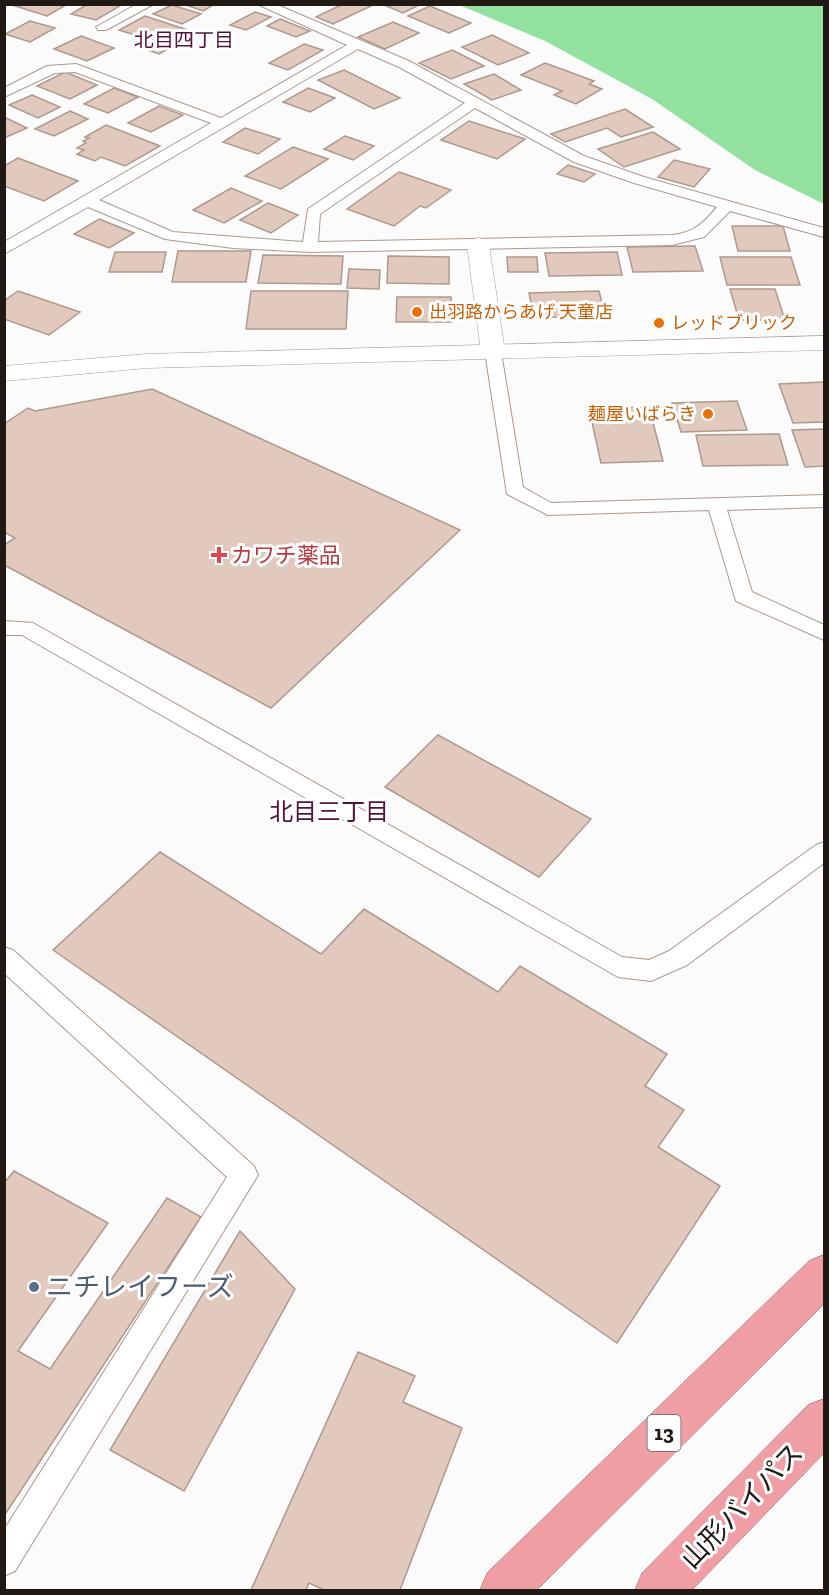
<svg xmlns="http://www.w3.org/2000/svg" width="829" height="1595" font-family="'Zilla Slab','Noto Sans JP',serif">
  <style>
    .forest { fill: #93e19e }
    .building { fill: #e1cabd; stroke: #af998d; stroke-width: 1.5 }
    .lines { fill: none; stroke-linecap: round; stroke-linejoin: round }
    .service-casing { stroke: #ae988c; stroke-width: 2 }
    .minor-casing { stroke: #ae988c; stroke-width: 1 }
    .tertiary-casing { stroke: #ae988c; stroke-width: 1 }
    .trunk-casing { stroke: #a46063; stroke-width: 1 }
    .service { fill: #fff; fill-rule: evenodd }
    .minor { fill: #fff; fill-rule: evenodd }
    .tertiary { fill: #fff; fill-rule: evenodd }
    .trunk { fill: #ef9fa4; fill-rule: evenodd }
    .food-dot { fill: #e8710a; stroke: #fff; stroke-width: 2 }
    .health-dot { fill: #e0444e; stroke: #fff; stroke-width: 2 }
    .service-dot { fill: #5c6f8a; stroke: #fff; stroke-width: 2 }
    .labels { text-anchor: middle; stroke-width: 6; stroke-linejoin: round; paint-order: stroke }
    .far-food-label { font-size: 18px; fill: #c56008; stroke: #fff; text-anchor: start }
    .far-neighbourhood-label { font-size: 20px; fill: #501339; stroke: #fff }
    .shield { fill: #fff; stroke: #645e5a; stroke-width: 1.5 }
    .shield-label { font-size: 21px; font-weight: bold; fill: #211914 }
    .health-label { font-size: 22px; fill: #be3a42; stroke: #fff; text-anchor: start }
    .neighbourhood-label { font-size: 24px; fill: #501339; stroke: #fff }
    .near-service-label { font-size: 27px; fill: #4e5e75; stroke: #fff; text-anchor: start }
    .near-street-label { font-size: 27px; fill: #211914; stroke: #fff }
  </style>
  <rect width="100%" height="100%" fill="#fbfbfb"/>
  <polygon class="forest" points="459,5 824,5 824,204 755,170 652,99 545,41"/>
  <g class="building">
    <polygon points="9,4 63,4 66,5 47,16"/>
    <polygon points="88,4 123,4 96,20 71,14"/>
    <polygon points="183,4 215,4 203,11"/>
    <polygon points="343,4 373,5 333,24 316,17"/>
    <polygon points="382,4 421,4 403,13"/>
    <polygon points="172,5 201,14 182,24 153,14"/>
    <polygon points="430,6 471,23 449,33 408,16"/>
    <polygon points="255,12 271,17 246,30 230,25"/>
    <polygon points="145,16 197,33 159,54 139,47 151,40 119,30"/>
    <polygon points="280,19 310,31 296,37 267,26"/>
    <polygon points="30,21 55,28 30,42 5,34"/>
    <polygon points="393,22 419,33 385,49 358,37"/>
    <polygon points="492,35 529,53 498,65 462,47"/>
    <polygon points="81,36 114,48 87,61 54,49"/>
    <polygon points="304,44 323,50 288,70 269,63"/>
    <polygon points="452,50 484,66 451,79 419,63"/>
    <polygon points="545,63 594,81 589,84 602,89 576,104 554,95 562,91 521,75"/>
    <polygon points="344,70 400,98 374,109 318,80"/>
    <polygon points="65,72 97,85 70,99 37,86"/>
    <polygon points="494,74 521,90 492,100 464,84"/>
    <polygon points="114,88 138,97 108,113 84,104"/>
    <polygon points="308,88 335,98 310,112 283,102"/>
    <polygon points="32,95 60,107 38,118 9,105"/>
    <polygon points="159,106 183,115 151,132 128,123"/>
    <polygon points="625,109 653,127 621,137 607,128 565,142 551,134"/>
    <polygon points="70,111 88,119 54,136 35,129"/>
    <polygon points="4,117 27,128 4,138"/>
    <polygon points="469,121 525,139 497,159 441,140"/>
    <polygon points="106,125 160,146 125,166 101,157 95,161 77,154 84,150 77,148 86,143 83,141 89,138 85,137"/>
    <polygon points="245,128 280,139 258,154 223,142"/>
    <polygon points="653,132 680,149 624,167 598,149"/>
    <polygon points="345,136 374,146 353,160 324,149"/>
    <polygon points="293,147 328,159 281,189 245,176"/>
    <polygon points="18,158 78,181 44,201 4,186 4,166"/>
    <polygon points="674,160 710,169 694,187 658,177"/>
    <polygon points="568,165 595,174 584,182 557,174"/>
    <polygon points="399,172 451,190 426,208 420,206 394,226 347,209"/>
    <polygon points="231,188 262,201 224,223 193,210"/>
    <polygon points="268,203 298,215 271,233 240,220"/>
    <polygon points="99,219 134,233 109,248 74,234"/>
    <polygon points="732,226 783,226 790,251 738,251"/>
    <polygon points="695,246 703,271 633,272 627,247"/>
    <polygon points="178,251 251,251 246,282 172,282"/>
    <polygon points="115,252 166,252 162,272 109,272"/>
    <polygon points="617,252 622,275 549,276 545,253"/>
    <polygon points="263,255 343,256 341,284 258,283"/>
    <polygon points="388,256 449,257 449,284 387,283"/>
    <polygon points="507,257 537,257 538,272 508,272"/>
    <polygon points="720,257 791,257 800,285 727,285"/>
    <polygon points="349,269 380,270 379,289 347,288"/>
    <polygon points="730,289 775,289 785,320 739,320"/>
    <polygon points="18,291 80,312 49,335 4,319 4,301"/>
    <polygon points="251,291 348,291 346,329 246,329"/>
    <polygon points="599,291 605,315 534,318 529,293"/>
    <polygon points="397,297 451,297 452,322 396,322"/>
    <polygon points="824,382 824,422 793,423 779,384"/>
    <polygon points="152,389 460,530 271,708 4,565 4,545 15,538 4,532 4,424 28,408 35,411"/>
    <polygon points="737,401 747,430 681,432 672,403"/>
    <polygon points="649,407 663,461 601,463 589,409"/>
    <polygon points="824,429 824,466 805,467 792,430"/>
    <polygon points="779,434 788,465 703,466 696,435"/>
    <polygon points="438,735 591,819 539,877 385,787"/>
    <polygon points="160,852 321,954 364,909 498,992 520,966 667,1054 645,1086 684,1110 658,1147 720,1186 617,1343 53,950"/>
    <polygon points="14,1171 108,1223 18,1351 50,1369 167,1198 201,1217 4,1516 4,1183"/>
    <polygon points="240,1231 295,1289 184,1491 110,1450"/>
    <polygon points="358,1352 415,1376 403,1402 462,1428 400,1590 324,1590 309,1583 306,1590 251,1590"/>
  </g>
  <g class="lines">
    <defs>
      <g id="service">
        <polygon points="137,4 154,4 106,30 98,30 96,27"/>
        <path d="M 257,4 L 275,4 L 409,61 L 584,156 L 644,177 L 824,228 L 824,237 L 730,211 L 704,237 L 672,245 L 310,252 L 233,248 L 165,239 L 88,207 L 4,254 L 4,242 L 211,123 L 75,72 L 55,73 L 4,97 L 4,88 L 47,66 L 76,64 L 221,118 L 347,45 ZM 358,49 L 399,67 L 465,103 L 308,209 L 303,242 L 173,232 L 99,200 ZM 475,108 L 574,162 L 634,183 L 717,207 C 704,223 693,233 672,235 L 318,242 L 320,214 Z"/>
        <polygon points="493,347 501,352 523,487 551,503 824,495 824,507 727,510 752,592 824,625 824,640 736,601 709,510 548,515 507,494 485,352"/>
        <polygon points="4,621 33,623 622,957 649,960 669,951 816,845 824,842 824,863 687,965 651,981 618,977 22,635 4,635"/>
        <polygon points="4,947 13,950 254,1166 258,1175 15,1571 4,1576 4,1530 227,1177 4,973"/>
      </g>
      <polygon id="minor" points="478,238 486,240 489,245 505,352 502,357 493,359 484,357 481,352 467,245 470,240"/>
      <polygon id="tertiary" points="824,336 824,350 147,368 4,381 4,366 147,354"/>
      <g id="trunk">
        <polygon points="824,1255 824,1304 537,1590 480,1590 487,1573 809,1261"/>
        <polygon points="824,1399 824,1453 692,1590 635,1590 642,1573 808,1405"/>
      </g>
    </defs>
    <use href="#service" class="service-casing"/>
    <use href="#minor" class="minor-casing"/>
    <use href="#tertiary" class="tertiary-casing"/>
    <use href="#trunk" class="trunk-casing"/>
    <use href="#service" class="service"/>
    <use href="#minor" class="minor"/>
    <use href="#tertiary" class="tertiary"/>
    <use href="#trunk" class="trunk"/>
  </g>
  <g class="food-dot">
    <circle cx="417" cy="312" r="6"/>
    <circle cx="659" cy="323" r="6"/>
    <circle cx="708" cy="414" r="6"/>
  </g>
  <path class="health-dot" d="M216 546h6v6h6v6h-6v6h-6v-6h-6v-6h6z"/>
  <circle class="service-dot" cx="34" cy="1287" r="6"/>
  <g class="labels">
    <g class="far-food-label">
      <text x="429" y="318">出羽路からあげ 天童店</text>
      <text x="671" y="329">レッドブリック</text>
      <text x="696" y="420" text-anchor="end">麺屋いばらき</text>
    </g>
    <g class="far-neighbourhood-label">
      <text x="184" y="47">北目四丁目</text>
    </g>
    <rect class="shield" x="647.5" y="1415" width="33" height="36" rx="4.5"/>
    <g class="shield-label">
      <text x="664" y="1440">13</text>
    </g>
    <g class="health-label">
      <text x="231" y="563">カワチ薬品</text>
    </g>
    <g class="neighbourhood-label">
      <text x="329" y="820">北目三丁目</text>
    </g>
    <g class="near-service-label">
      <text x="46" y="1296">ニチレイフーズ</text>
    </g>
    <g class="near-street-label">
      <text transform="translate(742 1506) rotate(-46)" y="9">山形バイパス</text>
    </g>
  </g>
  <rect width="829" height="1595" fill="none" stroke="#211914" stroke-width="12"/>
</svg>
